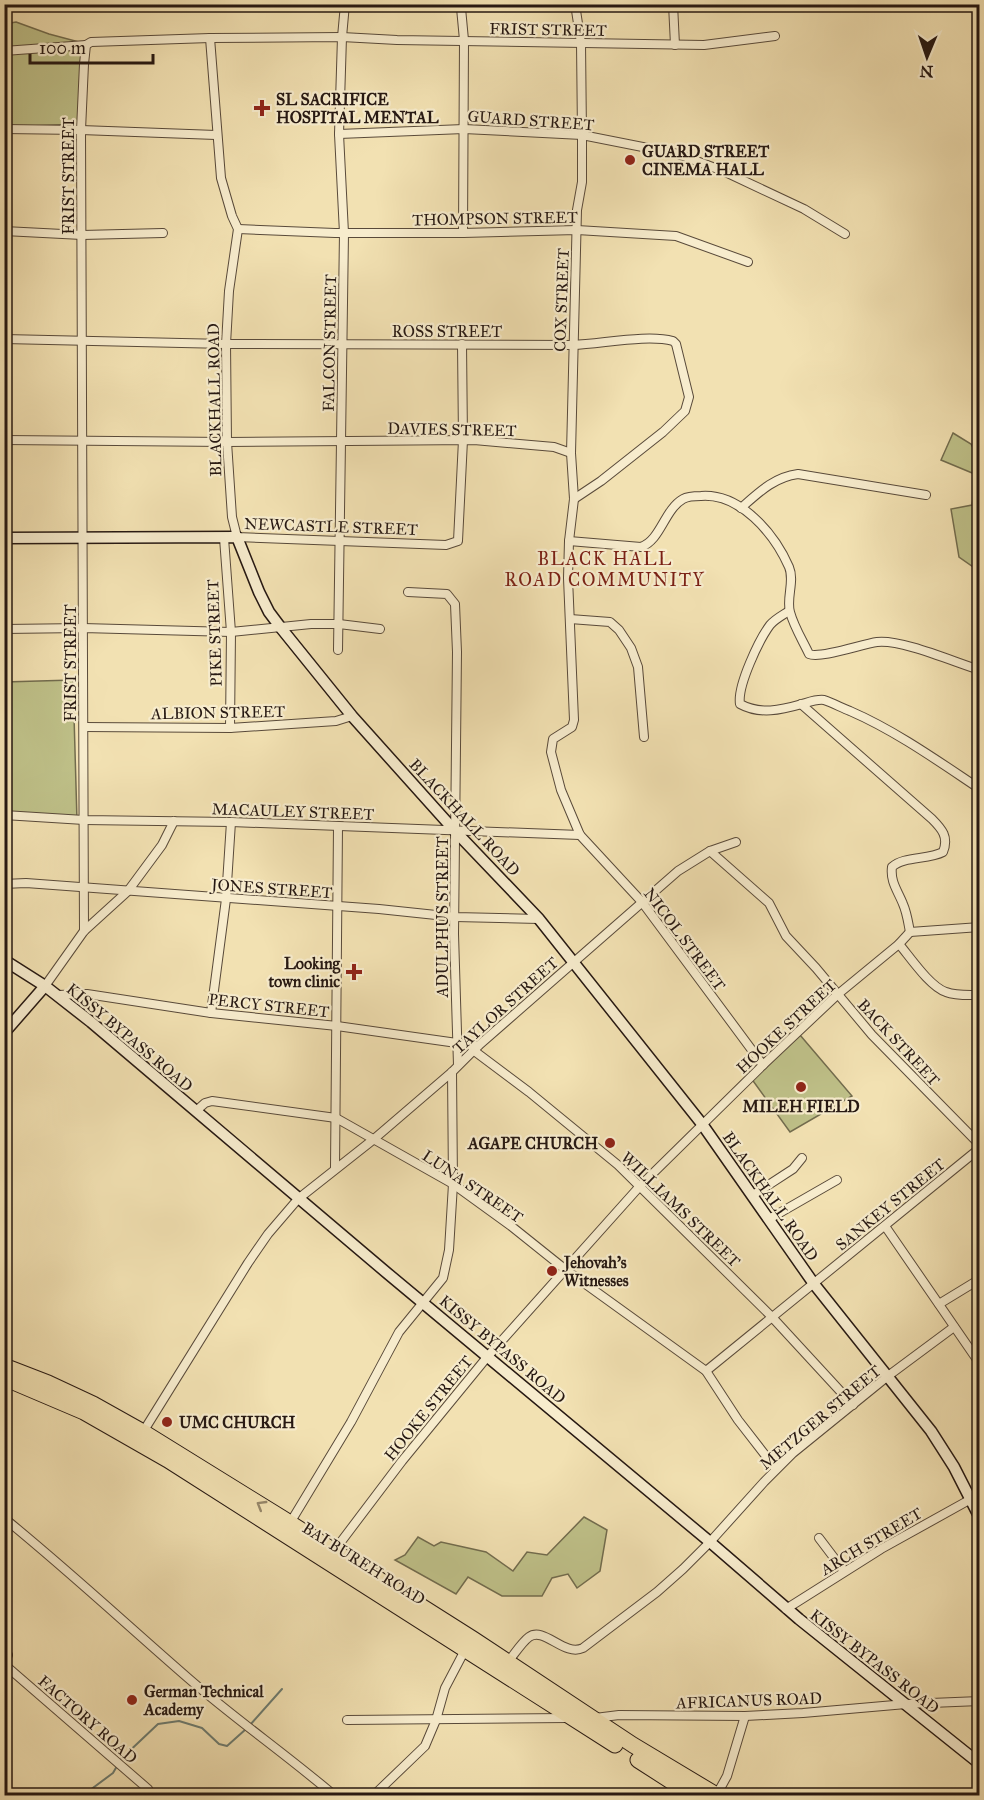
<svg xmlns="http://www.w3.org/2000/svg" width="984" height="1800" font-family="'IM FELL Great Primer',serif">
  <style>
    .green { fill: #bfc189; stroke: #726c4e; stroke-width: 1.5 }
    .lines { fill: none; stroke-linecap: round; stroke-linejoin: round }
    .stream { stroke: #6c7b70; stroke-width: 2 }
    .street-casing { stroke: #594a3a; stroke-width: 10 }
    .secondary-casing { stroke: #261812; stroke-width: 13 }
    .highway-casing { stroke: #261812; stroke-width: 17 }
    .street { stroke: #f7eccd; stroke-width: 8 }
    .secondary { stroke: #f7eccd; stroke-width: 10 }
    .highway { stroke: #f2e1b2; stroke-width: 15 }
    .oneway { stroke: #96876a }
    .poi-dot { fill: #8f2418; stroke: #f7eccd; stroke-width: 2 }
    .labels { text-anchor: middle; stroke-width: 4.5; stroke-linejoin: round; paint-order: stroke }
    .street-label { font-size: 16px; fill: #261812; stroke: #f7eccd }
    .poi-label { font-size: 16px; font-weight: bold; fill: #261812; stroke: #f7eccd; text-anchor: start }
    .neighbourhood-label { font-size: 18px; letter-spacing: 1.5px; fill: #7a1f14; stroke: #f7eccd }
  </style>
  <rect width="100%" height="100%" fill="#f2e1b2"/>
  <filter id="stains"><feTurbulence type="fractalNoise" baseFrequency=".00333" numOctaves="4"/><feColorMatrix values="0 0 0 0 .2 0 0 0 0 .09 0 0 0 0 .02 0 0 0 .5 -.17"/></filter>
  <radialGradient id="worn" r=".72"><stop offset=".6" stop-color="#630" stop-opacity="0"/><stop offset="1" stop-color="#630" stop-opacity=".3"/></radialGradient>
  <g class="green">
    <polygon points="16,22 49,34 83,43 80,124 5,127 5,24"/>
    <polygon points="953,433 971,444 979,460 979,571 959,557 951,509 972,505 977,475 941,460"/>
    <polygon points="73,680 77,821 5,817 4,682"/>
    <polygon points="800,1035 852,1096 790,1132 751,1078"/>
    <polygon points="584,1517 607,1530 600,1571 577,1588 568,1574 552,1578 542,1596 502,1596 468,1577 456,1594 395,1560 405,1555 418,1537 434,1546 441,1542 486,1552 513,1571 527,1552 547,1555"/>
  </g>
  <g class="lines">
    <g class="stream">
      <polyline points="250,1725 282,1689"/>
      <polyline points="82,1796 113,1773 121,1759 158,1724 179,1721 202,1728 219,1744 227,1746 246,1729"/>
    </g>
    <defs>
      <g id="street">
        <polyline points="575,4 581,43 582,135 582,182 577,210 571,453 574,499 569,541 568,578 574,720 572,727 553,739 551,752 561,790 580,835 642,902 763,1065"/>
        <polyline points="673,4 675,45"/>
        <polyline points="461,8 464,40 463,233"/>
        <polyline points="210,38 221,178 232,216 238,229 229,291 226,344 227,442 232,517 237,537 446,545 458,541 463,440 462,344"/>
        <polyline points="4,51 86,45"/>
        <polyline points="4,129 81,130 216,135"/>
        <polyline points="339,134 464,129 582,135 678,154 723,171 804,209 845,234"/>
        <polyline points="238,229 335,233 463,233 577,230 676,236 748,262"/>
        <polyline points="4,231 82,235 163,233"/>
        <path d="M 4,339 L 226,344 L 573,345 C 602,344 647,334 673,341 L 676,344 L 689,397 L 685,411 L 663,432 L 601,481 L 574,499"/>
        <polyline points="4,440 227,442 474,440 554,447 571,453"/>
        <path d="M 741,508 C 758,493 774,477 798,474 L 926,495"/>
        <polyline points="224,538 231,632 230,728"/>
        <path d="M 569,541 L 641,547 C 661,540 664,510 683,499 C 688,496 695,496 701,496 C 740,493 774,533 789,567 C 795,581 786,598 790,612 C 794,627 803,641 809,654 C 820,659 862,644 877,642 C 901,639 954,662 980,670"/>
        <polyline points="408,592 447,594 455,604 457,652 454,934 458,1065"/>
        <path d="M 789,611 C 783,615 775,619 770,625 C 759,640 737,686 740,704 C 760,715 781,710 802,704 C 809,702 817,699 824,700 C 833,703 842,708 850,711 C 896,731 938,761 980,789"/>
        <polyline points="570,619 610,622 619,630 631,648 638,667 644,737"/>
        <polyline points="4,629 83,628 231,632 311,624 339,624 380,629"/>
        <polyline points="338,650 344,233 339,134 342,37 345,4"/>
        <path d="M 801,704 L 932,819 C 942,829 949,837 943,852 C 928,860 904,856 892,867 C 890,882 898,891 903,904 C 907,913 908,922 910,932"/>
        <polyline points="84,727 230,728 336,721 352,716"/>
        <polyline points="4,815 84,820 231,822 580,835"/>
        <polyline points="710,851 769,903 786,936 816,968 872,1035 980,1145"/>
        <polyline points="4,884 26,883 379,909 455,917 539,919"/>
        <polyline points="84,931 81,130 84,64 86,45 91,42 210,38 342,37 397,40 704,45 775,36"/>
        <polyline points="910,932 980,927"/>
        <path d="M 899,944 C 910,957 930,987 946,992 C 956,996 968,995 980,995"/>
        <polyline points="45,986 84,931 128,891 162,845 174,821"/>
        <polyline points="57,995 87,994 211,1013 337,1026 478,1046"/>
        <polyline points="211,1013 226,899 231,822"/>
        <polyline points="473,1050 529,1092 618,1165 771,1316 853,1405"/>
        <polyline points="196,1111 205,1103 212,1101 336,1118 453,1184 511,1226 566,1270 706,1371 738,1420 776,1469"/>
        <polyline points="335,1168 338,827"/>
        <polyline points="753,1195 793,1169 802,1158"/>
        <polyline points="769,1219 837,1180"/>
        <polyline points="885,1226 980,1364"/>
        <polyline points="939,1304 980,1279"/>
        <polyline points="706,1371 980,1148"/>
        <polyline points="143,1432 248,1263 268,1234 298,1199 374,1139 452,1072 478,1046 678,871 710,851 736,842"/>
        <path d="M 4,1518 C 68,1570 127,1625 188,1678 C 235,1719 287,1755 335,1796"/>
        <polyline points="290,1523 351,1422 399,1332 443,1278 449,1250 453,1184 452,1072"/>
        <polyline points="819,1538 844,1571"/>
        <polyline points="334,1551 402,1461 488,1356 640,1186 763,1065 837,995 899,944 910,932"/>
        <polyline points="786,1609 881,1549 980,1494"/>
        <polyline points="4,1647 8,1655 4,1665"/>
        <path d="M 507,1663 C 514,1655 521,1643 529,1637 C 544,1626 564,1657 583,1648 L 657,1592 L 683,1569 L 710,1542 L 764,1482 L 793,1453 L 888,1376 L 954,1327"/>
        <polyline points="5,1665 148,1789 152,1796"/>
        <polyline points="595,1718 619,1715 745,1716 803,1713 906,1704 980,1701"/>
        <polyline points="347,1720 568,1718"/>
        <polyline points="373,1796 425,1746 436,1720 445,1688 466,1648"/>
        <polyline points="716,1796 727,1776 745,1716"/>
      </g>
      <g id="secondary">
        <polyline points="4,538 237,537 259,592 269,612 281,628 352,716 455,831 539,919 702,1124 814,1284 931,1431 954,1467 980,1518"/>
        <polyline points="4,960 45,986 91,1022 387,1273 710,1542 799,1619 980,1764"/>
        <polyline points="4,1033 45,986"/>
      </g>
      <g id="highway">
        <polyline points="4,1366 48,1383 93,1404 143,1432 282,1518 473,1639 633,1745 718,1796"/>
        <polyline points="4,1378 84,1412 168,1460 615,1745"/>
        <polyline points="638,1760 694,1796"/>
      </g>
    </defs>
    <use href="#street" class="street-casing"/>
    <use href="#secondary" class="secondary-casing"/>
    <use href="#highway" class="highway-casing"/>
    <use href="#street" class="street"/>
    <use href="#secondary" class="secondary"/>
    <use href="#highway" class="highway"/>
  </g>
  <defs><path id="oneway-chevron" d="M-2-3.5L2.5 0L-2 3.5" fill="none" stroke-width="1.6" stroke-linecap="round" stroke-linejoin="round" transform="scale(1.5)"/></defs>
  <use class="oneway" href="#oneway-chevron" transform="translate(261 1505) rotate(-149)"/>
  <g class="poi-dot">
    <path d="M259 99h6v6h6v6h-6v6h-6v-6h-6v-6h6z"/>
    <circle cx="630" cy="160" r="6"/>
    <path d="M351 963h6v6h6v6h-6v6h-6v-6h-6v-6h6z"/>
    <circle cx="801" cy="1087" r="6"/>
    <circle cx="610" cy="1143" r="6"/>
    <circle cx="552" cy="1271" r="6"/>
    <circle cx="167" cy="1422" r="6"/>
    <circle cx="132" cy="1700" r="6"/>
  </g>
  <g class="labels">
    <g class="street-label">
      <text transform="translate(548 29) rotate(1)" y="6">FRIST STREET</text>
      <text transform="translate(531 120) rotate(4)" y="6">GUARD STREET</text>
      <text transform="translate(68 176) rotate(-90)" y="6">FRIST STREET</text>
      <text transform="translate(495 218) rotate(-1)" y="6">THOMPSON STREET</text>
      <text transform="translate(561 300) rotate(-88)" y="6">COX STREET</text>
      <text x="447" y="337">ROSS STREET</text>
      <text transform="translate(329 343) rotate(-89)" y="6">FALCON STREET</text>
      <text transform="translate(214 400) rotate(-91)" y="6">BLACKHALL ROAD</text>
      <text transform="translate(452 429) rotate(1)" y="6">DAVIES STREET</text>
      <text transform="translate(331 526) rotate(2)" y="6">NEWCASTLE STREET</text>
      <text transform="translate(214 633) rotate(-92)" y="6">PIKE STREET</text>
      <text transform="translate(70 663) rotate(-90)" y="6">FRIST STREET</text>
      <text transform="translate(218 712) rotate(-1)" y="6">ALBION STREET</text>
      <text transform="translate(293 811) rotate(2)" y="6">MACAULEY STREET</text>
      <text transform="translate(465 817) rotate(47)" y="6">BLACKHALL ROAD</text>
      <text transform="translate(272 888) rotate(4)" y="6">JONES STREET</text>
      <text transform="translate(442 917) rotate(-90)" y="6">ADULPHUS STREET</text>
      <text transform="translate(685 939) rotate(53)" y="6">NICOL STREET</text>
      <text transform="translate(269 1005) rotate(6)" y="6">PERCY STREET</text>
      <text transform="translate(505 1005) rotate(-42)" y="6">TAYLOR STREET</text>
      <text transform="translate(786 1026) rotate(-43)" y="6">HOOKE STREET</text>
      <text transform="translate(130 1037) rotate(40)" y="6">KISSY BYPASS ROAD</text>
      <text transform="translate(899 1042) rotate(47)" y="6">BACK STREET</text>
      <text transform="translate(473 1186) rotate(34)" y="6">LUNA STREET</text>
      <text transform="translate(771 1196) rotate(55)" y="6">BLACKHALL ROAD</text>
      <text transform="translate(890 1204) rotate(-39)" y="6">SANKEY STREET</text>
      <text transform="translate(681 1209) rotate(44)" y="6">WILLIAMS STREET</text>
      <text transform="translate(503 1349) rotate(40)" y="6">KISSY BYPASS ROAD</text>
      <text transform="translate(428 1408) rotate(-51)" y="6">HOOKE STREET</text>
      <text transform="translate(820 1417) rotate(-40)" y="6">METZGER STREET</text>
      <text transform="translate(871 1541) rotate(-31)" y="6">ARCH STREET</text>
      <text transform="translate(364 1563) rotate(32)" y="6">BAI BUREH ROAD</text>
      <text transform="translate(875 1661) rotate(38)" y="6">KISSY BYPASS ROAD</text>
      <text transform="translate(749 1700) rotate(-2)" y="6">AFRICANUS ROAD</text>
      <text transform="translate(88 1719) rotate(41)" y="6">FACTORY ROAD</text>
    </g>
    <g class="poi-label">
      <text x="276" y="105">SL SACRIFICE<tspan x="276" dy="18">HOSPITAL MENTAL</tspan></text>
      <text x="642" y="157">GUARD STREET<tspan x="642" dy="18">CINEMA HALL</tspan></text>
      <text x="340" y="969" text-anchor="end">Looking<tspan x="340" dy="18">town clinic</tspan></text>
      <text x="801" y="1112" text-anchor="middle">MILEH FIELD</text>
      <text x="598" y="1149" text-anchor="end">AGAPE CHURCH</text>
      <text x="564" y="1268">Jehovah’s<tspan x="564" dy="18">Witnesses</tspan></text>
      <text x="179" y="1428">UMC CHURCH</text>
      <text x="144" y="1697">German Technical<tspan x="144" dy="18">Academy</tspan></text>
    </g>
    <g class="neighbourhood-label">
      <text x="605" y="565">BLACK HALL<tspan x="605" dy="21">ROAD COMMUNITY</tspan></text>
    </g>
  </g>
  <rect width="984" height="1800" fill="none" stroke="#f2e1b2" stroke-width="24"/>
  <rect x="6" y="6" width="972" height="1788" fill="none" stroke="#261812" stroke-width="3"/>
  <rect x="12" y="12" width="960" height="1776" fill="none" stroke="#261812" stroke-width="1.5"/>
  <g transform="translate(927 57) rotate(182)" stroke="#f7eccd" stroke-width="4.5" paint-order="stroke">
  <path d="M0-4.5L10 22L0 15L-10 22Z" fill="#261812"/>
  <text y="-9" font-size="16" font-weight="bold" text-anchor="middle" fill="#261812">N</text>
  </g>
  <path d="M30 54v9h123v-9" fill="none" stroke="#261812" stroke-width="3"/>
  <text x="39" y="54" font-size="18" fill="#261812" stroke="#f7eccd" stroke-width="4.5" paint-order="stroke">100 m</text>
  <rect width="100%" height="100%" filter="url(#stains)"/>
  <rect width="100%" height="100%" fill="url(#worn)"/>
</svg>
